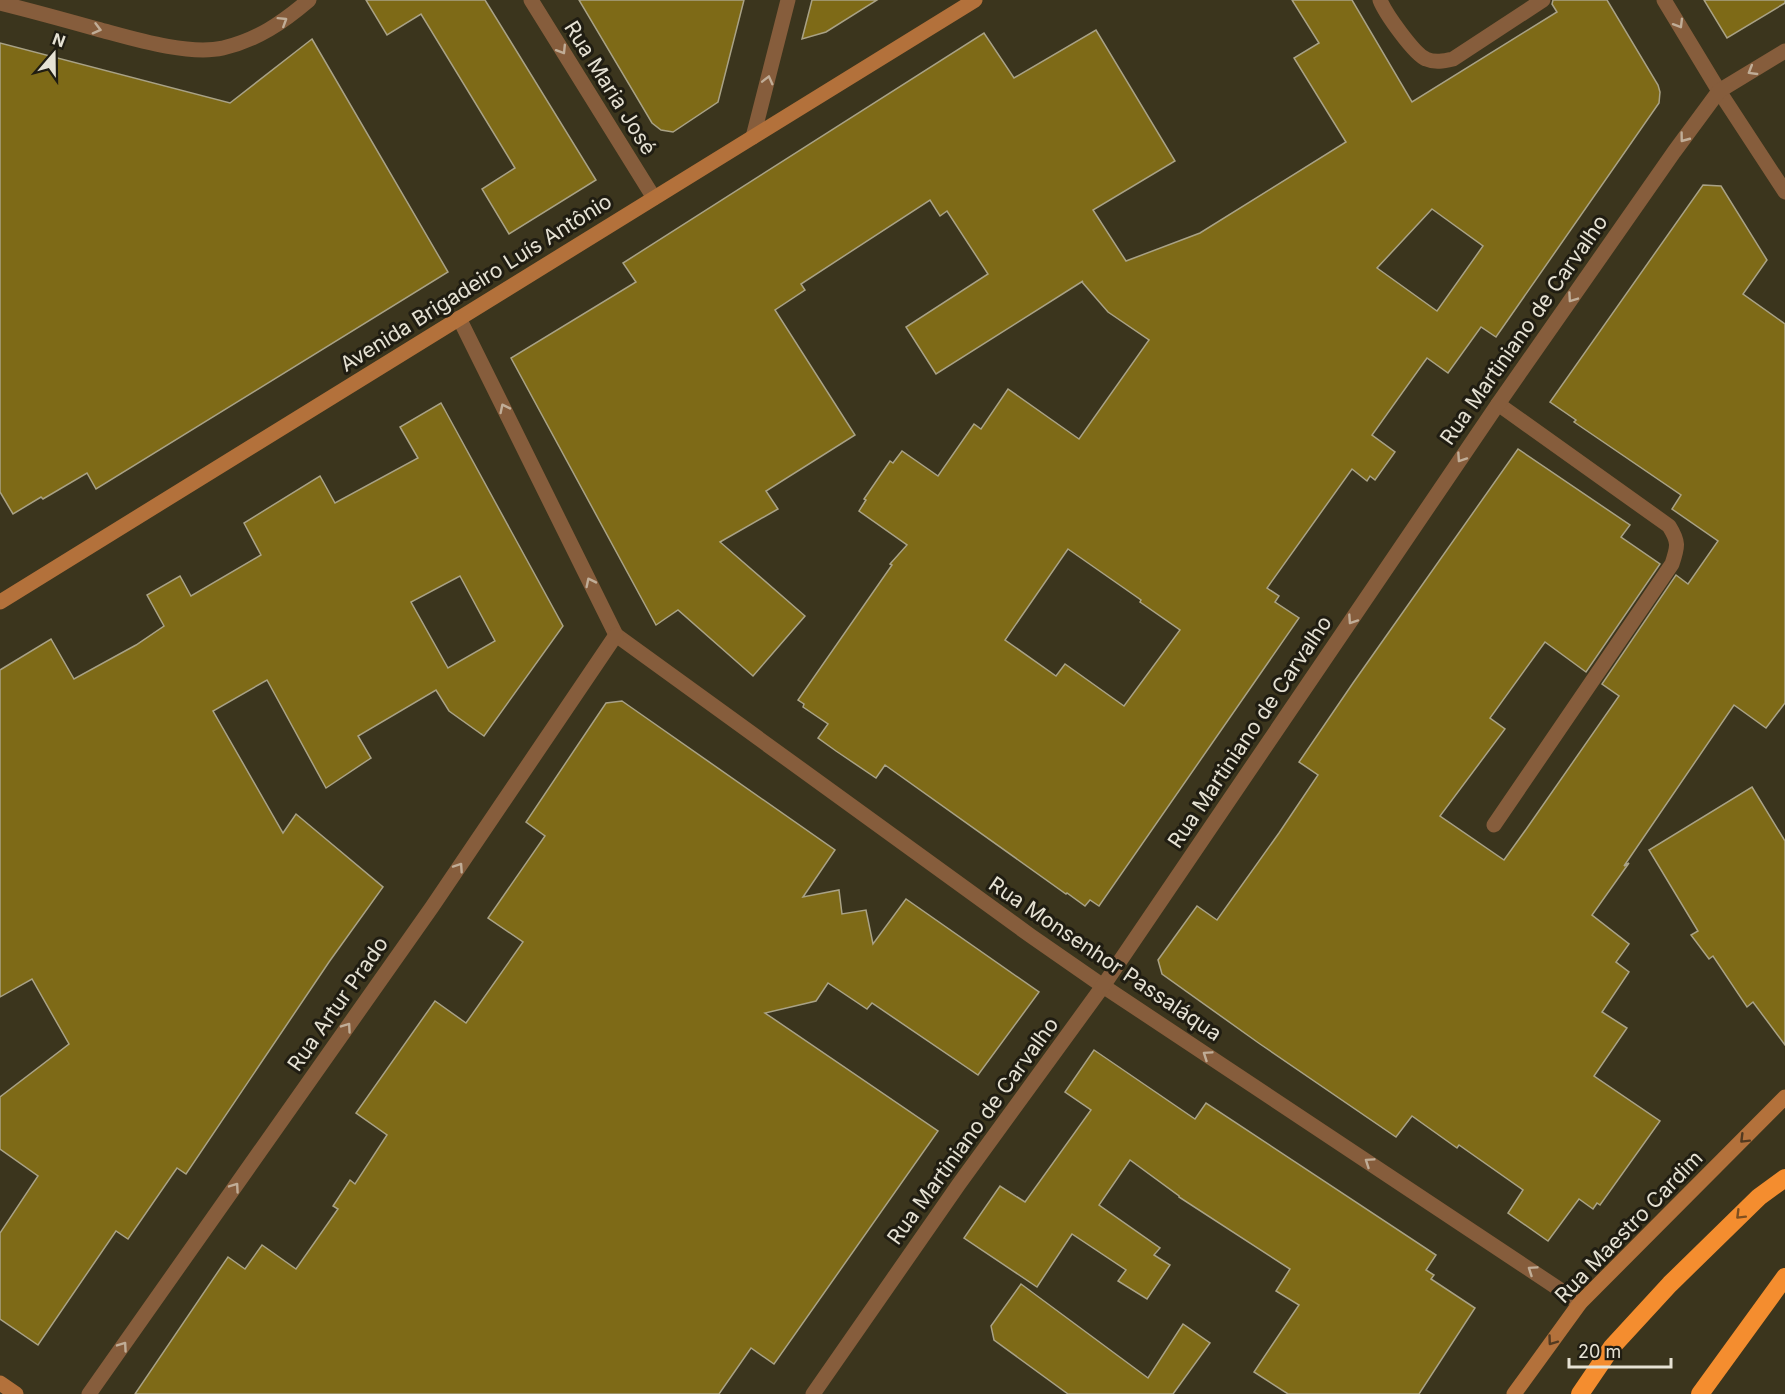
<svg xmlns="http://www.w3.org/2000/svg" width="1785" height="1394" font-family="Inter,sans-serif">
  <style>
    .building { fill: #7e6a17; stroke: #a9a286; stroke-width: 1.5; fill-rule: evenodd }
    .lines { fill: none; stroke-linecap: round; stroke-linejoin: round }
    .lane { stroke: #865d3c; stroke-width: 15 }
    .street { stroke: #865d3c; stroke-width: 15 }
    .secondary { stroke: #b3713b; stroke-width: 15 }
    .highway { stroke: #f48d2f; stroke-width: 18 }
    .oneway { stroke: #c0ad97 }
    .oneway2 { stroke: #533a20 }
    .oneway3 { stroke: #7f4f1f }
    .labels { text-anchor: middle; stroke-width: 6; stroke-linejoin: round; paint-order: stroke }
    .street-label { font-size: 21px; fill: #e6e2d4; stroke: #201d12 }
  </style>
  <rect width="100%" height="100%" fill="#3b351d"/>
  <g class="building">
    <polygon points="366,0 485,0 596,180 509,234 482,189 515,168 421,14 387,35"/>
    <polygon points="579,0 744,0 718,102 673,132 661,130 652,123"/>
    <polygon points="812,0 877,0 826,32 802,39"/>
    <path d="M 1292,0 L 1352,0 L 1412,102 L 1557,12 L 1552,4 L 1553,0 L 1607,0 L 1658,85 L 1660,92 L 1659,103 L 1496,337 L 1481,327 L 1448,373 L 1427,358 L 1372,435 L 1395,452 L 1375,480 L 1370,476 L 1367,481 L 1352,469 L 1267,588 L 1279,596 L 1275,602 L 1299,618 L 1099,906 L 1090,900 L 1085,906 L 1067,893 L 1066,894 L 885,765 L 876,778 L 836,751 L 818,738 L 828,724 L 803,707 L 804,704 L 798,700 L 892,565 L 890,564 L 907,545 L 859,511 L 866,500 L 864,499 L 890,461 L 893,463 L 902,451 L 938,476 L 974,424 L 981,429 L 1008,389 L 1079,439 L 1149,340 L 1108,312 L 1082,282 L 1083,281 L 936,374 L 906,327 L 988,274 L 947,211 L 940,216 L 930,200 L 801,284 L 805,290 L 775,310 L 855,435 L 766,491 L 778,509 L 720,542 L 805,616 L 753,676 L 678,610 L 656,625 L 511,358 L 636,282 L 623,263 L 984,33 L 1014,78 L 1096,30 L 1175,161 L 1093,210 L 1126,261 L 1200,233 L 1346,142 L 1294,58 L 1319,43 ZM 1432,209 L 1483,246 L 1437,311 L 1377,268 ZM 1068,549 L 1141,600 L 1140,602 L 1180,630 L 1124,706 L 1065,664 L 1056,676 L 1005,640 Z"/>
    <polygon points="1704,0 1785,0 1785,3 1727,38"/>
    <polygon points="312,39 448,272 96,489 87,473 43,499 41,497 13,514 0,492 0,43 230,103"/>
    <polygon points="1703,185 1721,186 1767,260 1743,294 1785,324 1785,703 1766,728 1734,705 1624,866 1629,863 1592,915 1629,944 1616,962 1629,972 1602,1012 1627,1028 1594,1076 1660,1121 1600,1205 1597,1203 1593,1209 1579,1199 1548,1241 1508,1213 1523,1190 1459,1145 1457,1148 1412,1116 1396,1137 1260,1044 1162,974 1158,960 1197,906 1217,920 1279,833 1318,775 1299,762 1353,683 1518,449 1630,525 1621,537 1660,564 1586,672 1545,642 1490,718 1505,729 1440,816 1504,860 1527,828 1619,696 1602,684 1676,575 1688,584 1718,541 1672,509 1681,495 1574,422 1576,420 1550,402"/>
    <path d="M 441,403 L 563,626 L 484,736 L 449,711 L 436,690 L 358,736 L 371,758 L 326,788 L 267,680 L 213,711 L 283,833 L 296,814 L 383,887 L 329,962 L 186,1174 L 177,1168 L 128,1239 L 116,1231 L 38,1345 L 0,1319 L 0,1233 L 38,1176 L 0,1149 L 0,1097 L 69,1044 L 32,979 L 0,997 L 0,670 L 51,639 L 74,679 L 136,645 L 164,626 L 147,595 L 180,576 L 191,596 L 261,555 L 244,523 L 320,476 L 335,503 L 418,458 L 400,427 ZM 460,576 L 495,641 L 448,668 L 411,602 Z"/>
    <polygon points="622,701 835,850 803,897 839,890 842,914 866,910 873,944 906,899 1039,992 978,1075 872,1003 867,1009 828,983 816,1001 765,1013 938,1131 774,1364 751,1348 719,1394 135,1394 228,1257 245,1269 262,1245 296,1269 338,1209 333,1206 350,1180 355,1184 387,1135 356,1113 435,1001 466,1023 523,942 488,918 545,836 526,822 606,703"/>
    <polygon points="1752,787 1785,841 1785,1045 1753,1002 1747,1007 1713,956 1709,959 1691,935 1698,931 1649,850"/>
    <polygon points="1094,1050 1195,1119 1206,1103 1436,1255 1426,1270 1434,1275 1431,1279 1475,1308 1419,1394 1288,1394 1254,1372 1299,1305 1276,1291 1290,1269 1179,1197 1179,1196 1130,1160 1099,1205 1160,1248 1154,1255 1170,1265 1147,1299 1118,1281 1126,1270 1072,1234 1037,1287 964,1238 1000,1186 1025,1202 1091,1110 1065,1092"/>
    <polygon points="1021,1284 1148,1378 1183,1324 1210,1343 1173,1394 1068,1394 994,1340 991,1326"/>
  </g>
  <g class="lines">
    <path class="lane" d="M 1380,0 C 1385,13 1414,54 1426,59 C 1435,63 1444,61 1453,59 L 1543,0"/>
    <g class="street">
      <polyline points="531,0 654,198"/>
      <polyline points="1664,0 1719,91 1785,192"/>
      <path d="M 0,3 C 32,11 65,20 97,29 C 131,38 188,56 223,48 C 257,40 282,23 309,0"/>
      <polyline points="753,137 788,0"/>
      <polyline points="459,318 616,635 1031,936 1103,986 1580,1303"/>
      <path d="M 1494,825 L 1672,564 C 1678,546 1679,542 1669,526 L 1498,404"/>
      <polyline points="89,1394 432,907 616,635"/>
      <polyline points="813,1394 959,1184 1103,986 1498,404 1674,152 1719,91 1785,51"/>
    </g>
    <g class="secondary">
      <polyline points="0,602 975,0"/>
      <polyline points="0,1383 16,1394"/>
      <polyline points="1514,1394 1580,1303 1785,1097"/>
    </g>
    <g class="highway">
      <polyline points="1580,1394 1612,1347 1670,1284 1759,1197 1785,1178"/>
      <polyline points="1700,1394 1785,1277"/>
    </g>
  </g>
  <defs><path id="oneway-chevron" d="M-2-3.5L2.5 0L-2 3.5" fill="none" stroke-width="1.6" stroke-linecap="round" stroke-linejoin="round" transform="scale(1.5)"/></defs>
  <g class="oneway">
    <use href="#oneway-chevron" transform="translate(283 21) rotate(-32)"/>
    <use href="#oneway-chevron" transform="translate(1679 24) rotate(59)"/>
    <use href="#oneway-chevron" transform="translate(97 29) rotate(15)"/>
    <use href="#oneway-chevron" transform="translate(562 50) rotate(58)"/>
    <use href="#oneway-chevron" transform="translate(1752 71) rotate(149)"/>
    <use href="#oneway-chevron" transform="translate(768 80) rotate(-76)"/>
    <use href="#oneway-chevron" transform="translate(1684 138) rotate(127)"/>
    <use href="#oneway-chevron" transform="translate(1572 298) rotate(125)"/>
    <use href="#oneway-chevron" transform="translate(504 408) rotate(-116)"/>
    <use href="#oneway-chevron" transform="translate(1461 458) rotate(124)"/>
    <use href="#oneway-chevron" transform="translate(590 582) rotate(-116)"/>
    <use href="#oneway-chevron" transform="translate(1352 620) rotate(124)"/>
    <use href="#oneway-chevron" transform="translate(459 867) rotate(-56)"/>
    <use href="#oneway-chevron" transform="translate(347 1027) rotate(-55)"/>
    <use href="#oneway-chevron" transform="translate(1207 1055) rotate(-146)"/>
    <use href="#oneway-chevron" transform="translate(1369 1162) rotate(-146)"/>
    <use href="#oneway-chevron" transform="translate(235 1187) rotate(-55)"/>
    <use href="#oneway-chevron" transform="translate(1532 1270) rotate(-146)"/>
    <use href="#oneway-chevron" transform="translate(123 1346) rotate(-55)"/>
  </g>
  <g class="oneway2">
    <use href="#oneway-chevron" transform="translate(1744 1139) rotate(135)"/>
    <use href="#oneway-chevron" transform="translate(1552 1341) rotate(126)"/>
  </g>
  <use class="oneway3" href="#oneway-chevron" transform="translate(1740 1215) rotate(135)"/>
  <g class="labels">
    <g class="street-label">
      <text transform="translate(610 88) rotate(58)" y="7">Rua Maria José</text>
      <text transform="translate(476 283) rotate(-32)" y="7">Avenida Brigadeiro Luís Antônio</text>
      <text transform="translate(1524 330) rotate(-55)" y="7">Rua Martiniano de Carvalho</text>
      <text transform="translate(1250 732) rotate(-56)" y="7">Rua Martiniano de Carvalho</text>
      <text transform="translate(1105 959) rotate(34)" y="7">Rua Monsenhor Passaláqua</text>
      <text transform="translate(338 1004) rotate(-55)" y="7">Rua Artur Prado</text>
      <text transform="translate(973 1131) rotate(-54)" y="7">Rua Martiniano de Carvalho</text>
      <text transform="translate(1629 1227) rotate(-46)" y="7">Rua Maestro Cardim</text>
    </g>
  </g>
  <g transform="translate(54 54) rotate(20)" stroke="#201d12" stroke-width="4.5" paint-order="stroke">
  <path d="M0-4.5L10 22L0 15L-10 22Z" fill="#e6e2d4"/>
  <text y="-9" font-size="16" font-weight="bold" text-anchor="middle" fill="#e6e2d4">N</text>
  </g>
  <path d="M1569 1358v9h102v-9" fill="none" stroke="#e6e2d4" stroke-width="3"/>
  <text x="1578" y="1358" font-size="18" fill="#e6e2d4" stroke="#201d12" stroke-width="4.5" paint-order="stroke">20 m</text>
</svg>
